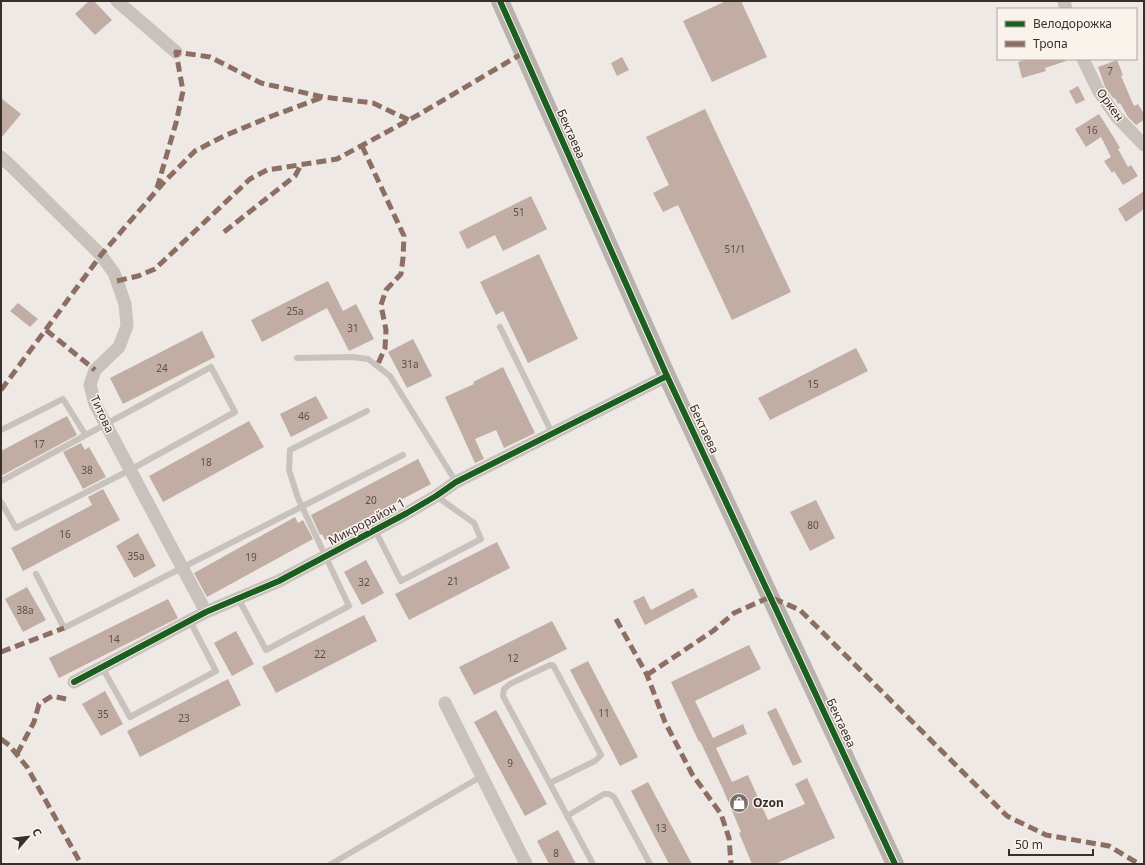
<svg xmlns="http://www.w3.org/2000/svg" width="1145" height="865" font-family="'Noto Sans',sans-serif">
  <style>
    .building { fill: #c2ada5 }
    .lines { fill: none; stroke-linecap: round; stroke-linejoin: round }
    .lane { stroke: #c8c1bc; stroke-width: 6 }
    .street { stroke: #c8c1bc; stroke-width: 13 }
    .secondary { stroke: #b8b2ad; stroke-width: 18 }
    .quiet { stroke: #8d6e63; stroke-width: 5; stroke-dasharray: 10 5; stroke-linecap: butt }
    .cycleway-casing { stroke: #faf3ec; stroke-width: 8 }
    .cycleway { stroke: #1b5e20; stroke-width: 6 }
    .labels { text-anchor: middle; stroke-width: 3; stroke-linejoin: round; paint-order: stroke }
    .number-label { font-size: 10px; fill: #5b4e49 }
    .street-label { font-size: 12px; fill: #392f2a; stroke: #faf3ec }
    .poi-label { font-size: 12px; font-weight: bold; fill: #392f2a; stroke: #faf3ec; text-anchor: start }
  </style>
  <rect width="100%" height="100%" fill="#eee9e4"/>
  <g class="building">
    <polygon points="89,1 94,1 112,20 95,35 75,14"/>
    <polygon points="726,1 741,1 767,57 712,82 683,21"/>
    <polygon points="622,57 629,70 617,76 611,63"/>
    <polygon points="1028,59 1066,59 1066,61 1045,68 1046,71 1022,78 1018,62"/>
    <polygon points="1117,60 1123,75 1121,76 1134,106 1138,104 1144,114 1144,120 1136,125 1128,117 1120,103 1118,104 1115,98 1114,99 1105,87 1098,67"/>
    <polygon points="1078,86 1085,100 1076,104 1069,91"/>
    <polygon points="1,98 21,114 1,138"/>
    <polygon points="705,109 791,292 732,320 678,205 663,212 653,193 669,185 646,137"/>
    <polygon points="1099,114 1116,141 1120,148 1118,149 1128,167 1131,165 1138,176 1123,185 1114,171 1112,173 1104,161 1111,157 1101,137 1086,147 1075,129"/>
    <polygon points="1144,191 1144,209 1126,222 1118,209"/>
    <polygon points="531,196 547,229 503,251 495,235 467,249 459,232"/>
    <polygon points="539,254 578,339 528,363 503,311 496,315 480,282"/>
    <polygon points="328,281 343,311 356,304 374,339 349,351 327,308 262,342 251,320"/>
    <polygon points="18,303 38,319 30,327 10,311"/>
    <polygon points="202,331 215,357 123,404 110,378"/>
    <polygon points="413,339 432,376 407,388 388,352"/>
    <polygon points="856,348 868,371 770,420 758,398"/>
    <polygon points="503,367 535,433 504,448 496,430 475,439 484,459 475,463 445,397 474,384 473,382"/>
    <polygon points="316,396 328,418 291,437 280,414"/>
    <polygon points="67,416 77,435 1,476 1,451"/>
    <polygon points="249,421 264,447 163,502 149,476"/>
    <polygon points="81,443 85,450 89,447 106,477 83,489 63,452"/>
    <polygon points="418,459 431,484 325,540 322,534 320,535 311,515"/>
    <polygon points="103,489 120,520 23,571 11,548 92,505 88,497"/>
    <polygon points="816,500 835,538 810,551 790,512"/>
    <polygon points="295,517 298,523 303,520 313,539 207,597 194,573"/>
    <polygon points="138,533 156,566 134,578 116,546"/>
    <polygon points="497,542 510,568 409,620 395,594"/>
    <polygon points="366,560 384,593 362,605 344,572"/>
    <polygon points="27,587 46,620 23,632 5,599"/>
    <polygon points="693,588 698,597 645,625 633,601 644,596 651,610"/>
    <polygon points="168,599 178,618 59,678 49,658"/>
    <polygon points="364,615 377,641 276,693 262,667"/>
    <polygon points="552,621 567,649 474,695 459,667"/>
    <polygon points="236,631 254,664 232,676 214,643"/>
    <polygon points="749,645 761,669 695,701 713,738 743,724 747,734 716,748 732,782 748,775 768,820 805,804 795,784 807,778 835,838 775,864 752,864 739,833 741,832 722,787 700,741 699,742 671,682"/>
    <polygon points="588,661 638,757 620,766 570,670"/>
    <polygon points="228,679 241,705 140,757 127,731"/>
    <polygon points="105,691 123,724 101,736 82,704"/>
    <polygon points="776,708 802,762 793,766 767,712"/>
    <polygon points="496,710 547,804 525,816 474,722"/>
    <polygon points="648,782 692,864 669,864 631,791"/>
    <polygon points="558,830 576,864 549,864 537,841"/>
  </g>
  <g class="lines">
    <g class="lane">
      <polyline points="500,327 552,433"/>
      <polyline points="297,358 353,357 368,359 390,376 456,482"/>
      <polyline points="1,430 63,399 85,434"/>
      <polyline points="1,481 211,367 235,412 130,470 16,528 1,502"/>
      <polyline points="375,530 401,581 481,539 474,523 436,496"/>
      <polyline points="36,574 64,628 403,455"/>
      <polyline points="238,598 266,650 349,606 298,498 289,470 290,450 367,411"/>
      <polyline points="102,667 130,717 216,671 190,621"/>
      <polyline points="550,783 595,761 601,755 553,665 550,665 510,684 504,689 503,696 593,864"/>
      <polyline points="567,816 604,794 609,794 614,797 650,864"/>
      <polyline points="331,864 482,776"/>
    </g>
    <g class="street">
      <polyline points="117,1 176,52"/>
      <polyline points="1064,1 1066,9"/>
      <polyline points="1083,59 1098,90 1116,116 1144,145"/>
      <polyline points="1,157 12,167 101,255 114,273 117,281 125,304 127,326 119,347 95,370 90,385 95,404 206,612"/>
      <polyline points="74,682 206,612 279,581 407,513 436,496 456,482 667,376"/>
      <polyline points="445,703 526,864"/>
    </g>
    <polyline class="secondary" points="500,1 667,376 895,864"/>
    <g class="quiet">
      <polyline points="362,146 404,236 403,258 401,274 386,290 381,305 386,330 385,348 377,366"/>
      <polyline points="157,188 176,123 183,91 176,52 210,57 261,83 323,97 373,103 409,120"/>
      <polyline points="224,232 295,176 301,165"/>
      <polyline points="117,281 138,276 155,269 250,179 267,170 337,159 418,115 523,53"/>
      <polyline points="46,330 95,370"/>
      <polyline points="1,390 101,255 164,182 195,151 224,136 272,116 323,97"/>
      <polyline points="616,619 647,675 665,722 692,774 721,814 729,838 731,864"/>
      <polyline points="1,652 64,628"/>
      <polyline points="647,675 713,631 734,613 770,597 800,610 1007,816 1046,835 1109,846 1139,864"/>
      <polyline points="1,739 9,745 27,767 81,864"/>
      <polyline points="17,754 34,722 39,704 52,696 66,699"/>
    </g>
    <defs>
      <g id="cycleway">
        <polyline points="500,1 667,376 895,864"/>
        <polyline points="74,682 206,612 279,581 407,513 436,496 456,482 667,376"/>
      </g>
    </defs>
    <use href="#cycleway" class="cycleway-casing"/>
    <use href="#cycleway" class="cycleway"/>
  </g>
  <defs>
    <symbol id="shop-disc" viewBox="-11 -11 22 22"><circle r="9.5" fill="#78706b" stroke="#faf3ec"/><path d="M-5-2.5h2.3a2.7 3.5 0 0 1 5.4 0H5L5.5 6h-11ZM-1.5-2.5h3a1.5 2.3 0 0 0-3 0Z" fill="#fff"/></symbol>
  </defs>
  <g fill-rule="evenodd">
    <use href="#shop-disc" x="728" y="792" width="22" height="22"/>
  </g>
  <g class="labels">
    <g class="number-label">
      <text x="1110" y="75">7</text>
      <text x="1092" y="134">16</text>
      <text x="519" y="216">51</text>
      <text x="735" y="253">51/1</text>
      <text x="295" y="315">25а</text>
      <text x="353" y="332">31</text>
      <text x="410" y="368">31а</text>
      <text x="162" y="372">24</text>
      <text x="813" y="388">15</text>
      <text x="304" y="420">46</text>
      <text x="39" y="448">17</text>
      <text x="206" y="466">18</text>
      <text x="87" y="474">38</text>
      <text x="371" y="504">20</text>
      <text x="813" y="529">80</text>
      <text x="65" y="538">16</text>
      <text x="136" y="560">35а</text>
      <text x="251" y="561">19</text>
      <text x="453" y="585">21</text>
      <text x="364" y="586">32</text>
      <text x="25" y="614">38а</text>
      <text x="114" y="643">14</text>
      <text x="320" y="658">22</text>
      <text x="513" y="662">12</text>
      <text x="604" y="717">11</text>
      <text x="103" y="718">35</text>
      <text x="184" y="722">23</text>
      <text x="510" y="767">9</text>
      <text x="661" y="832">13</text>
      <text x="556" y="857">8</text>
    </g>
    <g class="street-label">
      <text transform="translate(1110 105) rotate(54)" y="4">Оркен</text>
      <text transform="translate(571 134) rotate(66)" y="4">Бектаева</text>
      <text transform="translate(102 414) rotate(65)" y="4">Титова</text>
      <text transform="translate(704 429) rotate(65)" y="4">Бектаева</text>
      <text transform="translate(367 522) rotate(-28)" y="4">Микрорайон 1</text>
      <text transform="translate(841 723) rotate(65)" y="4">Бектаева</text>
    </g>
    <g class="poi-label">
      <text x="753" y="807">Ozon</text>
    </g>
  </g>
  <rect width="1145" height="865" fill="none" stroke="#392f2a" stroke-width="4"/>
  <rect x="997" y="8" width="140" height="52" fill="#faf3ec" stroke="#ada59e"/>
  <rect x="1005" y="21" width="20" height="6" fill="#1b5e20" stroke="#ada59e"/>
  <text x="1033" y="28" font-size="12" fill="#392f2a">Велодорожка</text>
  <rect x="1005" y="41" width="20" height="6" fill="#8d6e63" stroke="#ada59e"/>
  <text x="1033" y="48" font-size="12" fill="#392f2a">Тропа</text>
  <g transform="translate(28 837) rotate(62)" stroke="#faf3ec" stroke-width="3" paint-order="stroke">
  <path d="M0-3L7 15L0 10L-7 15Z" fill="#392f2a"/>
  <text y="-6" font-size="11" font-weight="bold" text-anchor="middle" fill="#392f2a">С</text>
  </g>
  <path d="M1009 849v6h84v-6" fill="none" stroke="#392f2a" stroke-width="2"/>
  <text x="1015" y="849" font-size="12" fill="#392f2a" stroke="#faf3ec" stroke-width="3" paint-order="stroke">50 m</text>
</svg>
